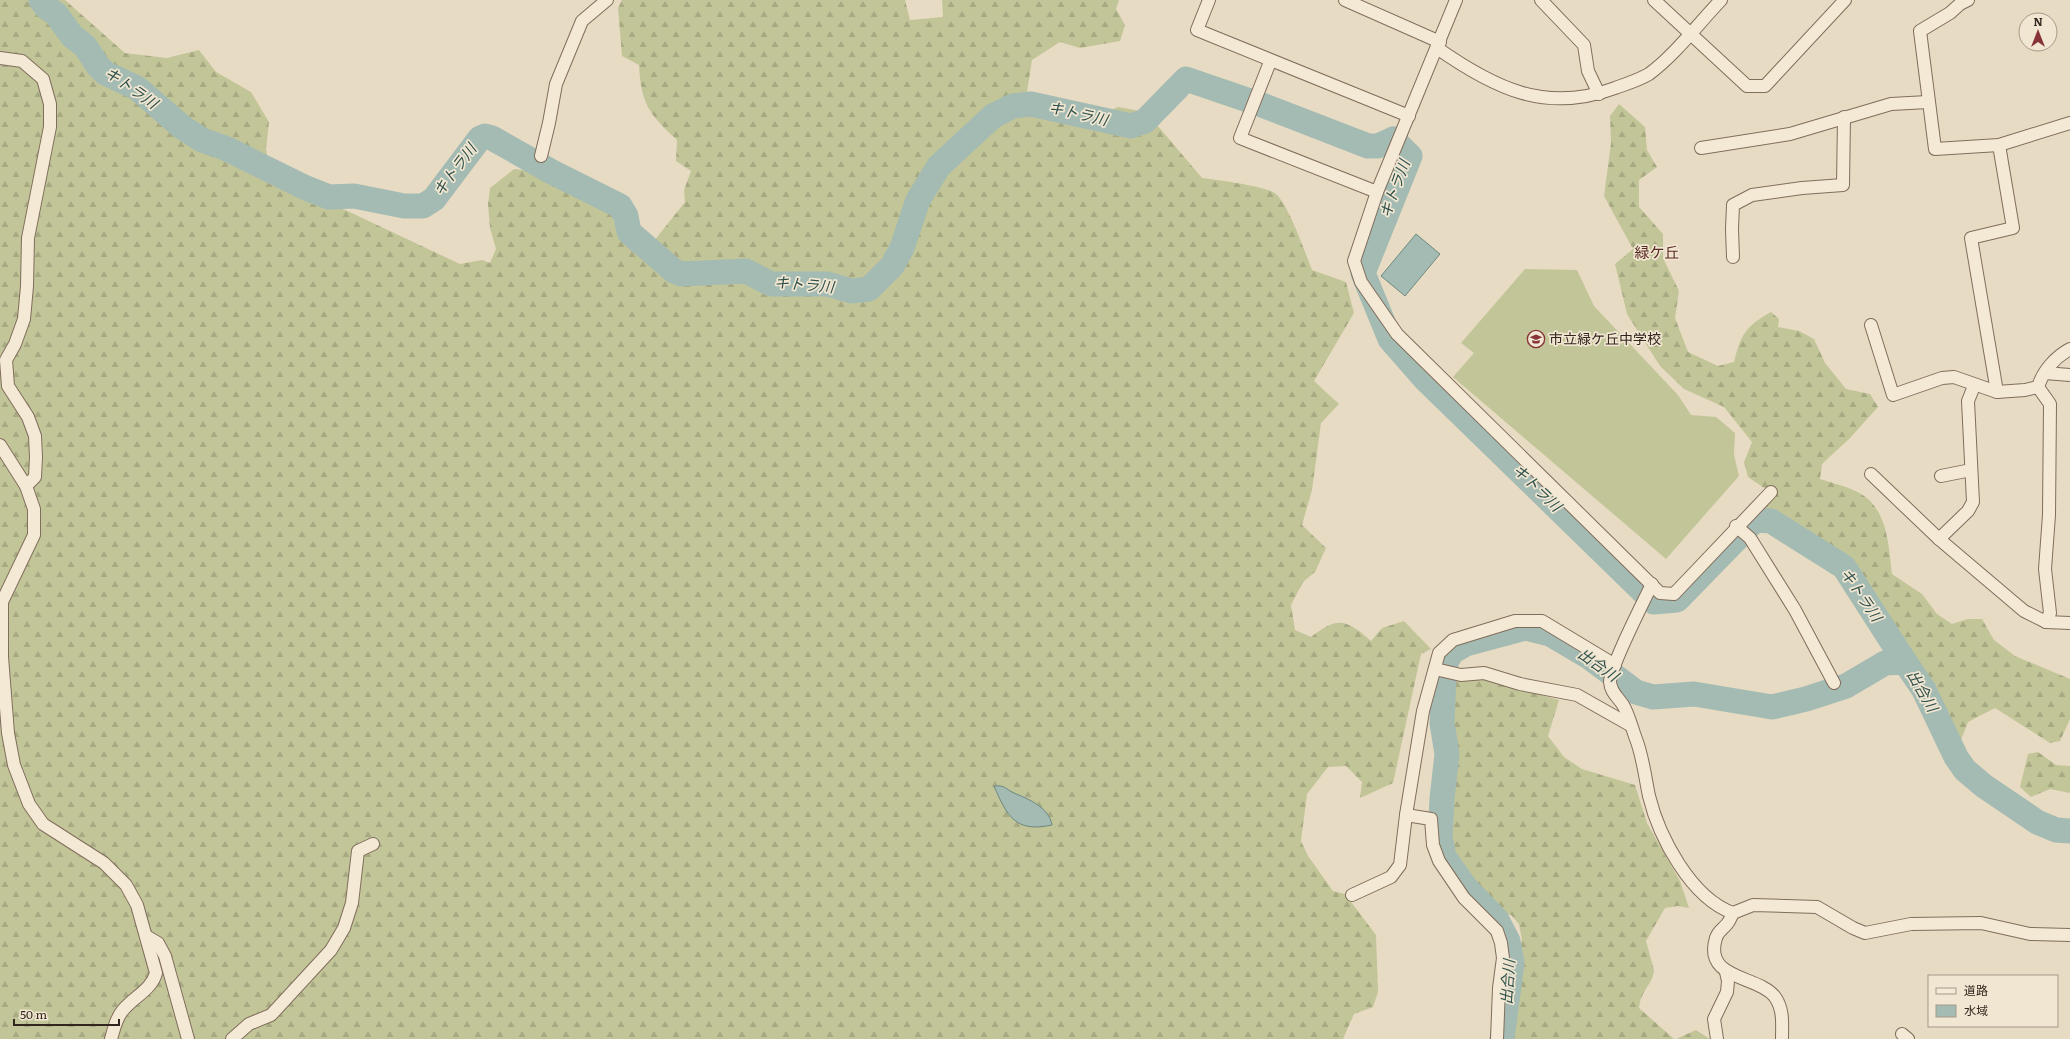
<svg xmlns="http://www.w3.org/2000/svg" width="2070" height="1039" font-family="Literata,'Noto Sans JP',serif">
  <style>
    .forest { fill: url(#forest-firs) }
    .pitch { fill: #c2c598 }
    .water { fill: #a4bbb3; stroke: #6d8880 }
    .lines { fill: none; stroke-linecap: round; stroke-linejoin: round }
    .river { stroke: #a4bbb3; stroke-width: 25 }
    .street-casing { stroke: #806d5c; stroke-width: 14 }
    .street { stroke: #f4e9d5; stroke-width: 12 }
    .labels { text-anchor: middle; stroke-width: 3.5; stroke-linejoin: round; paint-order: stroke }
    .poi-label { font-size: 14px; fill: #32261e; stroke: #f0e6d1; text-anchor: start }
    .water-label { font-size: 15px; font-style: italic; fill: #2f504c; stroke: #f0e6d1 }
    .neighbourhood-label { font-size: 15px; fill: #592b23; stroke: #f0e6d1 }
  </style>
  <defs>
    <pattern id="forest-firs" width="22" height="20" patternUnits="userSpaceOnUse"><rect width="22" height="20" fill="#c2c598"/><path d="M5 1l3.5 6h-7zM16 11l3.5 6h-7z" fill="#a7a983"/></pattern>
  </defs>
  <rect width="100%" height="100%" fill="#e8dbc3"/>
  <g class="forest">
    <path d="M 0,0 L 65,0 L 125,53 L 167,58 L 199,50 L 216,72 L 251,92 L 269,122 L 266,149 L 271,175 L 460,264 L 482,260 L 490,263 L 496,249 L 490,228 L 488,204 L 490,188 L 514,169 L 543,172 L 618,209 L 633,246 L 654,241 L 685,202 L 684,190 L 691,171 L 676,161 L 677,140 C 649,114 641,104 639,65 L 622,56 L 618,8 L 622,0 L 905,0 L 910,20 L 943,17 L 942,0 L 1119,0 L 1116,9 L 1125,25 L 1120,41 L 1080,48 L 1060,42 L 1032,60 L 1027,92 L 1066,101 L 1102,114 L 1118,107 L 1146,112 L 1202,178 C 1216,180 1267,186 1276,194 C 1289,206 1305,252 1312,270 L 1346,282 L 1354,313 L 1314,381 L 1339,404 L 1321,423 L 1312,490 L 1302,525 L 1326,548 L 1315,572 L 1303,582 L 1291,605 L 1295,630 L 1311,637 C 1338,616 1346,619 1371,641 L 1382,628 L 1404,621 L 1431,649 L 1421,654 L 1393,783 L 1360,798 L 1362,782 L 1346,766 L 1328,767 L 1307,794 L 1301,841 L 1308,856 L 1333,891 L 1345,894 L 1376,935 L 1378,992 L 1373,1007 L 1354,1014 L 1343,1039 L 0,1039 Z"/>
    <path d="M 1619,104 L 1645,127 L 1647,150 L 1657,167 L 1639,180 L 1639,207 L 1663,234 L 1663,258 L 1679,291 L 1675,318 L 1688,352 L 1718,366 L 1734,362 C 1741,334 1746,326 1771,312 L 1779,319 L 1778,327 L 1799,331 L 1814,339 L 1825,363 L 1846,389 L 1870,394 L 1878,407 L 1850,438 L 1822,464 L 1820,479 C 1835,484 1856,488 1868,499 C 1888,517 1889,549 1892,574 L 1922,594 L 1937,614 L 1952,624 L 1968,619 L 1982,619 L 1994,640 L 2015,656 L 2070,679 L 2070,719 L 2060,741 L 2050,743 L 1995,708 L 1968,722 L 1959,745 L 1921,676 L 1850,564 L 1808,535 L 1763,509 L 1776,496 L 1748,477 L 1744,462 L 1752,442 L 1724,407 L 1684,389 L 1660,366 L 1627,314 L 1615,264 L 1633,249 L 1604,196 L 1611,143 L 1610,116 Z"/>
    <path d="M 1479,677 L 1559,700 L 1548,736 L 1564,757 L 1582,769 L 1635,785 L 1647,823 L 1680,881 L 1689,908 L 1678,906 L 1665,908 L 1646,941 L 1654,970 C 1653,984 1641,990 1639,1008 L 1674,1039 L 1507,1039 L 1515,958 L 1522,940 L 1519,924 L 1511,915 L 1495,912 L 1474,890 L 1449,857 L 1443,832 L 1450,776 L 1450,742 L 1446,718 L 1448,679 Z"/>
    <polygon points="2038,752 2056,765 2070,766 2070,793 2050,789 2031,797 2020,787 2028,754"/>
    <polygon points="1696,1030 1710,1039 1676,1039"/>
  </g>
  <polygon class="pitch" points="1525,269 1577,270 1594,306 1678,395 1691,415 1716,417 1735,433 1734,455 1739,476 1666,559 1453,377 1474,353 1461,343"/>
  <g class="water">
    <polygon points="1416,234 1440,254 1405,296 1381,276"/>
    <path d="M 994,786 C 1006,785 1005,789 1014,793 C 1028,799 1049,807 1052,825 C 1015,833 1007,816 994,786 Z"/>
  </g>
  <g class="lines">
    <g class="river">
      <polyline points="41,0 46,7 56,14 72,36 85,46 98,66 105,73 137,88 182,127 202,140 225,148 306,188 329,197 354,196 404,206 423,206 434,199 480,138 485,136 492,138 552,172 620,206 626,216 629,232 674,271 681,274 746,271 771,284 827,284 852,291 869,289 892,266 902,248 918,200 939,166 993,116 1013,106 1031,104 1131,126 1145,121 1186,79 1262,105 1368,146 1378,146 1393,139 1410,156 1363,273 1390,339 1425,379 1654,602 1677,600 1751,524 1757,520 1771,521 1844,567 1905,662"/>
      <polyline points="1502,1039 1512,963 1508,941 1497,920 1466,888 1444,857 1440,837 1442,799 1447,754 1442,723 1444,676 1446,662 1452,652 1466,644 1525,628 1550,634 1589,657 1636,692 1653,697 1694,694 1772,707 1806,699 1846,686 1885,663 1905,662 1924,690 1956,757 1965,770 1984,786 2037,822 2056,830 2070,831"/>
    </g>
    <defs>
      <g id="street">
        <polyline points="1209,0 1197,30 1409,116"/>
        <polyline points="1345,0 1440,42"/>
        <polyline points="1456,0 1377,192 1354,261 1361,282 1397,334 1660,593 1674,594 1771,492"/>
        <polyline points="1541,0 1584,45 1588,71 1599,94"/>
        <polyline points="1654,0 1747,86 1765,86 1845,0"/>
        <polyline points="1968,0 1960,4 1950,13 1920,31 1935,149 1999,145 2070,123"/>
        <path d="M 1437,48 C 1494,88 1546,114 1615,88 C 1626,84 1639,80 1649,74 C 1675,55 1698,24 1721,0"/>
        <polyline points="0,58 22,61 43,79 50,104 50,127 28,238 27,286 24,319 15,344 6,360 8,386 28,417 35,436 36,457 35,477 26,486"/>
        <polyline points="1270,62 1240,138 1377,192"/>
        <polyline points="1701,148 1790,134 1891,104 1928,102"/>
        <polyline points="541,156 549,123 556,84 582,21 607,0"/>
        <polyline points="1733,257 1732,229 1733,205 1752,195 1802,188 1843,185 1844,117"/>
        <polyline points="1871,325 1893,395 1942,378 1954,377 1997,392 2025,390 2038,387"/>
        <polyline points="2045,373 2070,375"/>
        <polyline points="2038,387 2050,404 2049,515 2045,569 2050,613 2046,622"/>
        <path d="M 2038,387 C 2043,371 2055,357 2070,349"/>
        <polyline points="1997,392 1971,238 2013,228 1999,145"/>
        <path d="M 0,445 L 26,486 L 34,509 L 34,535 L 2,602 L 2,657 L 8,733 L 14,765 L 29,804 L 43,824 L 104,863 L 126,885 L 137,905 L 156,973 C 152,989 134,997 123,1010 C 116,1018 114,1029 111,1039"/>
        <polyline points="1871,474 1939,539 2024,611 2046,622 2070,623"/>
        <polyline points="1941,476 1971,470"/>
        <polyline points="1736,526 1750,538 1795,610 1834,683"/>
        <polyline points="1939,539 1968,511 1973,502 1968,401 1974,386"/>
        <path d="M 1652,584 C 1644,601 1610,667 1610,682 C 1611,693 1618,697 1623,705 C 1629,715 1632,729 1636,739 C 1643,757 1645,777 1649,796 C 1659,837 1691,898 1733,913 L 1753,905 L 1817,907 L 1853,928 L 1865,933 L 1911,924 L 1981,923 L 2030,934 L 2070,935"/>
        <polyline points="1435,669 1461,675 1484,673 1520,684 1577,695 1630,725"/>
        <polyline points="1406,815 1431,819 1433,845 1439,861 1464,898 1497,931 1501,943 1503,958 1499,988 1497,1039"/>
        <polyline points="1352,895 1391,877 1400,865 1406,815 1423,711 1439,653 1453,640 1515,621 1542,621 1615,665"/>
        <path d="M 1733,913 C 1731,916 1730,921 1727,924 C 1723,929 1718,931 1716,938 C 1703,980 1758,975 1775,997 C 1784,1010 1782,1024 1782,1039"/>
        <polyline points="146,936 158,943 165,956 188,1039"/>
        <polyline points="1902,1034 1908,1039"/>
        <polyline points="232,1039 249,1024 271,1015 331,950 344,928 352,903 358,851 373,844"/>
        <polyline points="1717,1039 1714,1019 1727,992 1728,981 1726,972"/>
      </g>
    </defs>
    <use href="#street" class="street-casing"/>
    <use href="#street" class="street"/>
  </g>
  <defs>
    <symbol id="school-ring" viewBox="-11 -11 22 22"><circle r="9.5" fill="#f0e6d1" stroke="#883338" stroke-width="1.5"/><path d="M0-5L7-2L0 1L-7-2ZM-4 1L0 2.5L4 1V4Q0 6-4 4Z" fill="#883338"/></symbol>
  </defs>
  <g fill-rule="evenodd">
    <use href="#school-ring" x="1526" y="329" width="20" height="20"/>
  </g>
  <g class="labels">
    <g class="poi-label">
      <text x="1549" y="344">市立緑ケ丘中学校</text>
    </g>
    <g class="water-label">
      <text transform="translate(131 88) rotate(35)" y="5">キトラ川</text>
      <text transform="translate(1078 114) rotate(13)" y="5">キトラ川</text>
      <text transform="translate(455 170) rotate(-53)" y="5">キトラ川</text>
      <text transform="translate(1395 189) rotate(-70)" y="5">キトラ川</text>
      <text transform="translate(804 285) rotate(5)" y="5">キトラ川</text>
      <text transform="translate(1537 488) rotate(44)" y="5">キトラ川</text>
      <text transform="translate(1861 595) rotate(56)" y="5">キトラ川</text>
      <text transform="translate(1598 665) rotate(35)" y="5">出合川</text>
      <text transform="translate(1922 691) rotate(60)" y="5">出合川</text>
      <text transform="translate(1508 982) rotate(-86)" y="5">出合川</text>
    </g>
    <g class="neighbourhood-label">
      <text x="1657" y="258">緑ケ丘</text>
    </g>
  </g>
  <rect x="1928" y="975" width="130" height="52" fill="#f0e6d1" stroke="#a49989"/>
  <rect x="1936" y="988" width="20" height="6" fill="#f4e9d5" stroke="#a49989"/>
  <text x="1964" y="995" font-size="12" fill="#32261e">道路</text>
  <rect x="1936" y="1005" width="20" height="12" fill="#a4bbb3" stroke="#a49989"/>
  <text x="1964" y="1015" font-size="12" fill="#32261e">水域</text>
  <g transform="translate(2038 32)"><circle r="19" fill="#f0e6d1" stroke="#a49989"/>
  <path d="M0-3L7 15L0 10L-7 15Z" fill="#883338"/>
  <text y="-6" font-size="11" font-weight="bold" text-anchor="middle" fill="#32261e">N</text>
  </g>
  <path d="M14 1019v6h105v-6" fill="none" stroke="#32261e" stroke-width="2"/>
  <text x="20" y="1019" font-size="12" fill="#32261e" stroke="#f0e6d1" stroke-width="3" paint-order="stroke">50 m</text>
</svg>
